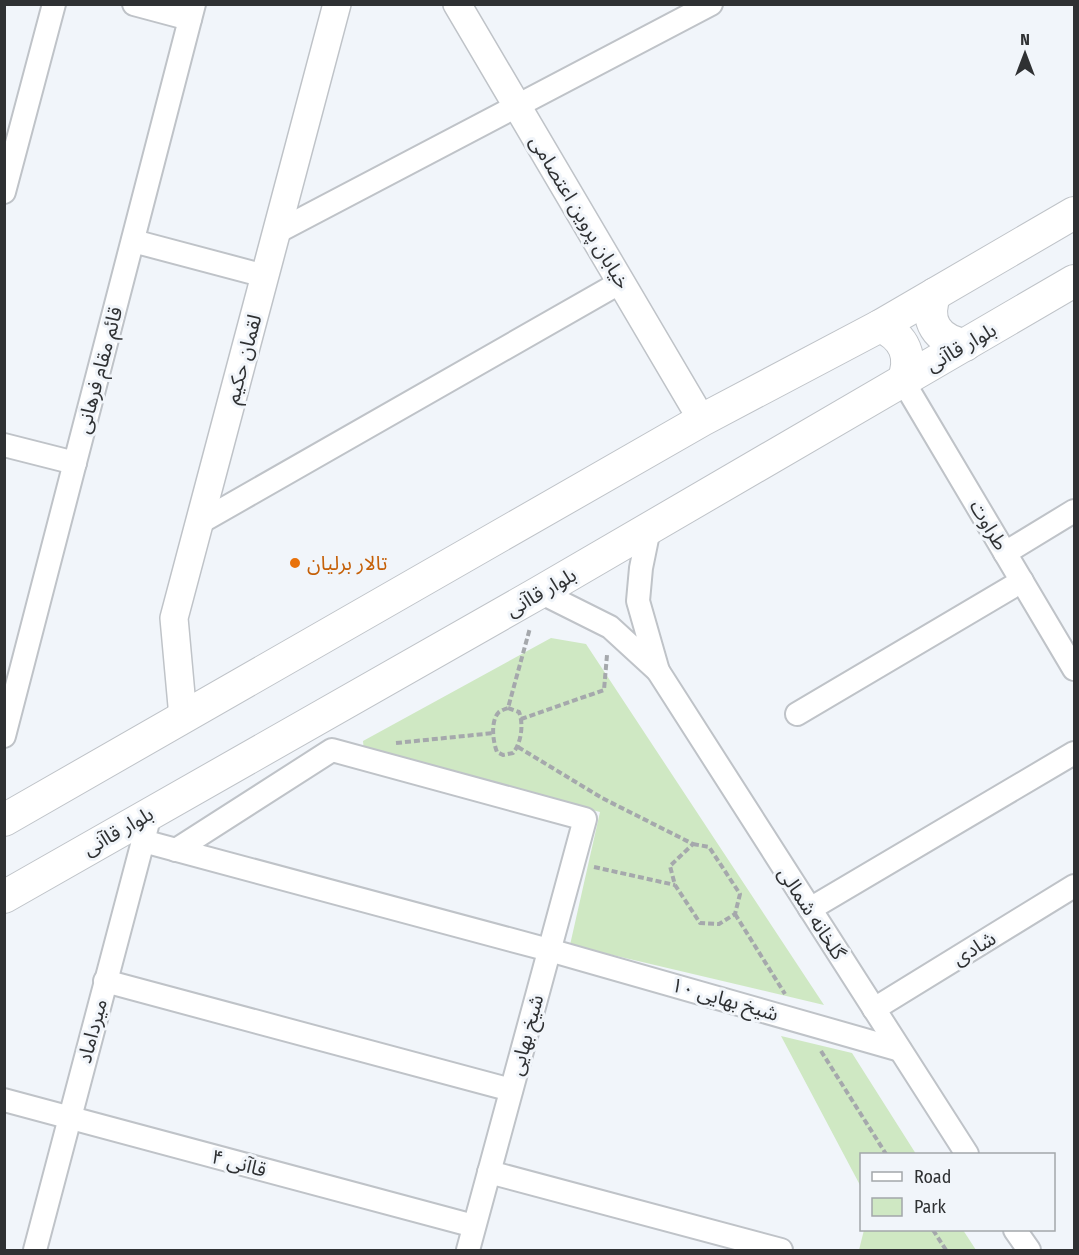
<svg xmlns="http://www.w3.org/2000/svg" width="1079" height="1255" font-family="'Fira Sans Condensed','Noto Sans Arabic',sans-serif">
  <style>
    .green { fill: #cfe8c3 }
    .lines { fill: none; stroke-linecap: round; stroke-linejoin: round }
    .minor-casing { stroke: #bfc3c8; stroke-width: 26 }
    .tertiary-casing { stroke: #bfc3c8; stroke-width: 30 }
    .secondary-casing { stroke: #bfc3c8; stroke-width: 34 }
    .path { stroke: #a5a8ac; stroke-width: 4; stroke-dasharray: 6 3; stroke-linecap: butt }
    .minor { stroke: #fff; stroke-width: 22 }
    .tertiary { stroke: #fff; stroke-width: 27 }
    .secondary { stroke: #fff; stroke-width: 32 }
    .food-dot { fill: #e8710a; stroke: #f1f5fa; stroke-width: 2 }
    .labels { text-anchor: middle; stroke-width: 6; stroke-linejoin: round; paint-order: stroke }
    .street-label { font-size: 20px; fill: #2f3133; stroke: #f1f5fa }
    .food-label { font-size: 20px; fill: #c56008; stroke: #f1f5fa; text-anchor: start }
  </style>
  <rect width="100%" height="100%" fill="#f1f5fa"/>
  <g class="green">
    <polygon points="551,638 586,644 824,1005 570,945 600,812 364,752 363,741"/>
    <polygon points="781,1036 852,1053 916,1154 862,1154 861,1187"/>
    <polygon points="864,1230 963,1230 976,1250 859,1250"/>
  </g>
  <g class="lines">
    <defs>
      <g id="minor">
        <polyline points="134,4 190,19"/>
        <polyline points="4,192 54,4"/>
        <polyline points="277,232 711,4"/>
        <polyline points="133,241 265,276"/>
        <polyline points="903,381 1074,669"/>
        <polyline points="4,445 75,463"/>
        <polyline points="199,523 621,282"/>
        <polyline points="1005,553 1074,511"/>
        <polyline points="540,592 610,627 658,671 638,601 641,568 649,529"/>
        <polyline points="658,671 967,1154"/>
        <polyline points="797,714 1022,581"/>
        <polyline points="4,736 194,4"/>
        <polyline points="143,841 549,950 900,1050"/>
        <polyline points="176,850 332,750 585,819 468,1250"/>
        <polyline points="810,909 1074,753"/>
        <polyline points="105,981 511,1090"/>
        <polyline points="874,1009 1074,886"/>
        <polyline points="4,1100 474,1226"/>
        <polyline points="489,1172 781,1250"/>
        <polyline points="1015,1230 1029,1250"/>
        <polyline points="35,1250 147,826"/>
      </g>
      <g id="tertiary">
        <polyline points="457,4 702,420"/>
        <polyline points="183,717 174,618 337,4"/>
      </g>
      <g id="secondary">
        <path d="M 935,294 C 924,321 937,340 965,345"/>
        <path d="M 880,326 C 905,337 913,357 903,381"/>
        <polyline points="4,820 702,420 880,326 1074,213"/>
        <polyline points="4,897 540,592 1074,281"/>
      </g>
    </defs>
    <use href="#minor" class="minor-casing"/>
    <use href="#tertiary" class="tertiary-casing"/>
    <use href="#secondary" class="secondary-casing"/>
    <g class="path">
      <path d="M 508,708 L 519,712 C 524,725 521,743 513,753 L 503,755 L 497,752 C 493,742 490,721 499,712 C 502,710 505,709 508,708 L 530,628"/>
      <polyline points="521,719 604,690 607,655"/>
      <polyline points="396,743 494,733"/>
      <polyline points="518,747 602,798 693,844"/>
      <polygon points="693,844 709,847 740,894 735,914 719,924 700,923 675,885 670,866"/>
      <polyline points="594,867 675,885"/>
      <polyline points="735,914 785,994"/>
      <polyline points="821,1051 886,1154"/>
      <polyline points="933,1230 946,1250"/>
    </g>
    <use href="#minor" class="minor"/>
    <use href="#tertiary" class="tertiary"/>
    <use href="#secondary" class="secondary"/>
  </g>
  <circle class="food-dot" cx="295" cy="563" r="6"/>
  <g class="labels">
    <g class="street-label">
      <text transform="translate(580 212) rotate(59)" y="7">خیابان پروین اعتصامی</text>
      <text transform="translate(961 347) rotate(-30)" y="7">بلوار قاآنی</text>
      <text transform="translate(243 359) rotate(-75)" y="7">لقمان حکیم</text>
      <text transform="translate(99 370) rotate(-75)" y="7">قائم مقام فرهانی</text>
      <text transform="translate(989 525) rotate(59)" y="7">طراوت</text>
      <text transform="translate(541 592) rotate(-30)" y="7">بلوار قاآنی</text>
      <text transform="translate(118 831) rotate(-30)" y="7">بلوار قاآنی</text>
      <text transform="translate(812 913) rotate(57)" y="7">گلخانه شمالی</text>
      <text transform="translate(974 948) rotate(-31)" y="7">شادی</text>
      <text transform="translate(725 999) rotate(16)" y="7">شیخ بهایی ۱۰</text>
      <text transform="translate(92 1031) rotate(-75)" y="7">میرداماد</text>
      <text transform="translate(526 1035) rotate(-75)" y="7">شیخ بهایی</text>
      <text transform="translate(239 1163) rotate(15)" y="7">قاآنی ۴</text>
    </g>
    <g class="food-label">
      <text x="307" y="570">تالار برلیان</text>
    </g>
  </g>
  <rect width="1079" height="1255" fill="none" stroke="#2f3133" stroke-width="12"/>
  <rect x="860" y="1153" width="195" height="78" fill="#f1f5fa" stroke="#a3a7aa" stroke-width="1.5"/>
  <rect x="872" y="1172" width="30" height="9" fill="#ffffff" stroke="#a3a7aa" stroke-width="1.5"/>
  <text x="914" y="1183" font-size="18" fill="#2f3133">Road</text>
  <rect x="872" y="1198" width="30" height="18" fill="#cfe8c3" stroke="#a3a7aa" stroke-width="1.5"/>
  <text x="914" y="1213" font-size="18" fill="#2f3133">Park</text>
  <g transform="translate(1025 54)" stroke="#f1f5fa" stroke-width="4.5" paint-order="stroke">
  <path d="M0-4.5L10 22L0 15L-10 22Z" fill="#2f3133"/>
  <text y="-9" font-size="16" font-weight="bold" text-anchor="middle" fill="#2f3133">N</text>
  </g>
</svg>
